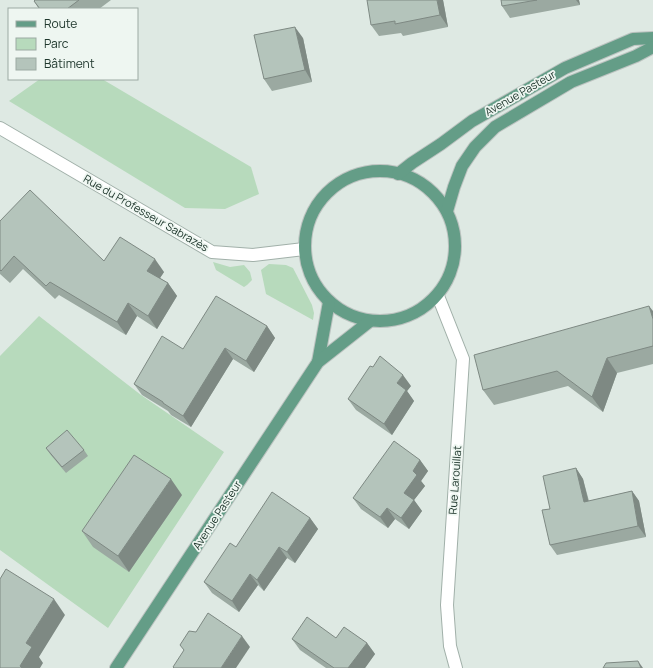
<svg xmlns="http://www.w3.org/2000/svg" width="653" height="668" font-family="Manrope,sans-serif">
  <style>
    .green { fill: #b7dabc }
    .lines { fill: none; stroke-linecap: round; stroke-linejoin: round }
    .minor-casing { stroke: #a1b0a9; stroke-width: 14 }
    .major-casing { stroke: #bcc3c0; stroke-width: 14 }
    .minor { stroke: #fff; stroke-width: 12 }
    .major { stroke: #649d87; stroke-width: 12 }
    .wall { fill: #9ba9a1 }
    .shaded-wall { fill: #7e8983 }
    .building { fill: #b4c4bb; stroke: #7e8983 }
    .labels { text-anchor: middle; stroke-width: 3.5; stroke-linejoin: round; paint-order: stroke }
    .street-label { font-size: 11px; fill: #20382e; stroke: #eef6f1 }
  </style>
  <rect width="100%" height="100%" fill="#dee9e3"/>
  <g class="green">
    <polygon points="40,79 102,79 251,167 259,194 225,209 185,208 9,101"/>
    <polygon points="213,262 230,267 244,265 250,272 252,280 247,285 244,287 216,270"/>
    <polygon points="269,264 286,265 293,268 312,305 314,313 313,320 266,294 261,270"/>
    <polygon points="39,316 141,395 224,452 108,628 0,550 0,356"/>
  </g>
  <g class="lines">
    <defs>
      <g id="minor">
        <polyline points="0,128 212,252 253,255 304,249"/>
        <polyline points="438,296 463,359 447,605 450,646 456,668"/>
      </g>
      <g id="major">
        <circle cx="380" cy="246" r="75"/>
        <polyline points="398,174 412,163 441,144 472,121 565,68 633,39 653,38"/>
        <polyline points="447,211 454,187 462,166 475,147 495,127 571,82 636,56 653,47"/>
        <polyline points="318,362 329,302"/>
        <polyline points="116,668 318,362 370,321"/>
      </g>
    </defs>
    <use href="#minor" class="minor-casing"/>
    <use href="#major" class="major-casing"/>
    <use href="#minor" class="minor"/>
    <use href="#major" class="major"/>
  </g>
  <g class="wall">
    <polygon points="35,0 111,0 99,9 39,9 34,1"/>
    <polygon points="443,0 448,27 403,36 401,33 379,36 371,25"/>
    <polygon points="501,0 579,0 580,5 510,18 502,6"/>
    <polygon points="303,38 312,82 272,91 264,79"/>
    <polygon points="0,221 104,261 164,272 160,278 168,283 177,296 157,329 137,316 126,335 59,295 55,299 23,269 10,283 0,274"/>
    <polygon points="653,311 653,364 617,373 603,412 568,386 494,405 483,390"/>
    <polygon points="267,326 275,338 254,372 233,359 191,427 171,415 168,411 142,395 134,384"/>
    <polygon points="411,386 407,391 414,401 392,435 356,410 348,399"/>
    <polygon points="46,448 84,450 88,456 66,473 50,454"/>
    <polygon points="420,460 428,471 421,481 425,486 414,500 422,511 409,529 395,519 388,528 361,509 353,498"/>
    <polygon points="576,468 583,479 589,501 632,491 639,501 646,537 557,555 550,545 550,509"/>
    <polygon points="182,495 129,572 93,547 82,531"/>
    <polygon points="310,518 318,529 295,563 287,558 264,591 258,585 239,612 212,593 204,582"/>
    <polygon points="336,638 367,643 375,654 365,668 326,668 300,650 292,639"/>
  </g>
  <g class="shaded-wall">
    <polygon points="437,0 443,0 448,27 440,15"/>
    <polygon points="576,0 579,0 580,5"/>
    <polygon points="295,27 303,38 312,82 305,70"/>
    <polygon points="155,259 164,272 156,284 147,271"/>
    <polygon points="168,283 177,296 157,329 148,316"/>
    <polygon points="128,303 137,316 126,335 117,322"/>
    <polygon points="649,306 653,311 653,319"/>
    <polygon points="267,326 275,338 254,372 246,361"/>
    <polygon points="225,348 233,359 191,427 183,416"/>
    <polygon points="607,358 617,373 603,412 592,397"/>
    <polygon points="403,375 411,386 407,391 414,401 392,435 384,424 397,383"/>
    <polygon points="420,460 428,471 421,481 425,486 414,500 422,511 409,529 401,518 404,493 413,471"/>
    <polygon points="576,468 583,479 591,512 584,502"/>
    <polygon points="171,479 182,495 129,572 118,556"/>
    <polygon points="632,491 639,501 646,537 638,526"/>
    <polygon points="387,508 395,519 388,528 380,517"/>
    <polygon points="310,518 318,529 295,563 287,552"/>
    <polygon points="279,547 287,558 264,591 257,580"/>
    <polygon points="250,574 258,585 239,612 232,601"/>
    <polygon points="54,599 65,615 39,657 43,663 40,668 21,668 20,666 26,643"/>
    <polygon points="242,636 250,647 236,668 221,668"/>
    <polygon points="367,643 375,654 365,668 348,668"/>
    <polygon points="638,661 643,668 641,668"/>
  </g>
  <g class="building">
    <polygon points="35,0 79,0 67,9 40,9 34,1"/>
    <polygon points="367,0 437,0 440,15 395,24 395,21 371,25"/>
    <polygon points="501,0 537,0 502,6"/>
    <polygon points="295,27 305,70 264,79 254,35"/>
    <polygon points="30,190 104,261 120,237 155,259 147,271 168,283 148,316 128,303 117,322 50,282 46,286 14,256 1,271 0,270 0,221"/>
    <polygon points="216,296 267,326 246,361 225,348 183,416 163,403 163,402 134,384 162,336 183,349"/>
    <polygon points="649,306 653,319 653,346 607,358 592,397 557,371 483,390 474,355"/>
    <polygon points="380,356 403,375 397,383 406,390 384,424 348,399 370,366 373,367"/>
    <polygon points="67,430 84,450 62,467 46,448"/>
    <polygon points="394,441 420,460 413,471 417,475 404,493 414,500 401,518 387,508 380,517 353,498"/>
    <polygon points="134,455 171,479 118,556 82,531"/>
    <polygon points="576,468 584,502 632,491 638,526 550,545 542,510 550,509 543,476"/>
    <polygon points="272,492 310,518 287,552 279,547 257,580 250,574 232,601 204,582 230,543 236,547"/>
    <polygon points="6,569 54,599 26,643 32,647 20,666 22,668 0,668 0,579"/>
    <polygon points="208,613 242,636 221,668 174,668 173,667 184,650 180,645 189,631 196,632"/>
    <polygon points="307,617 336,638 344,627 367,643 348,668 334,668 292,639"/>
    <polygon points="638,661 641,668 603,668 606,663"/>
  </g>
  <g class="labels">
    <g class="street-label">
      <text transform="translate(520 93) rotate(-30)" y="4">Avenue Pasteur</text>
      <text transform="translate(146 213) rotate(30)" y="4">Rue du Professeur Sabrazès</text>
      <text transform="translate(455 480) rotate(-86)" y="4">Rue Larouillat</text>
      <text transform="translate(217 515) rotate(-57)" y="4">Avenue Pasteur</text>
    </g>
  </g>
  <rect x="8" y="8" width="130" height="72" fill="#eef6f1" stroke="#9caaa3"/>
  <rect x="16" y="21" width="20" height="6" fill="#649d87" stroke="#9caaa3"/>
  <text x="44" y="28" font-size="12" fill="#20382e">Route</text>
  <rect x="16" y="38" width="20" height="12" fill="#b7dabc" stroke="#9caaa3"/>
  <text x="44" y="48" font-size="12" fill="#20382e">Parc</text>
  <rect x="16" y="58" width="20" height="12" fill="#b4c4bb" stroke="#9caaa3"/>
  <text x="44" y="68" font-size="12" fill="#20382e">Bâtiment</text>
</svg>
